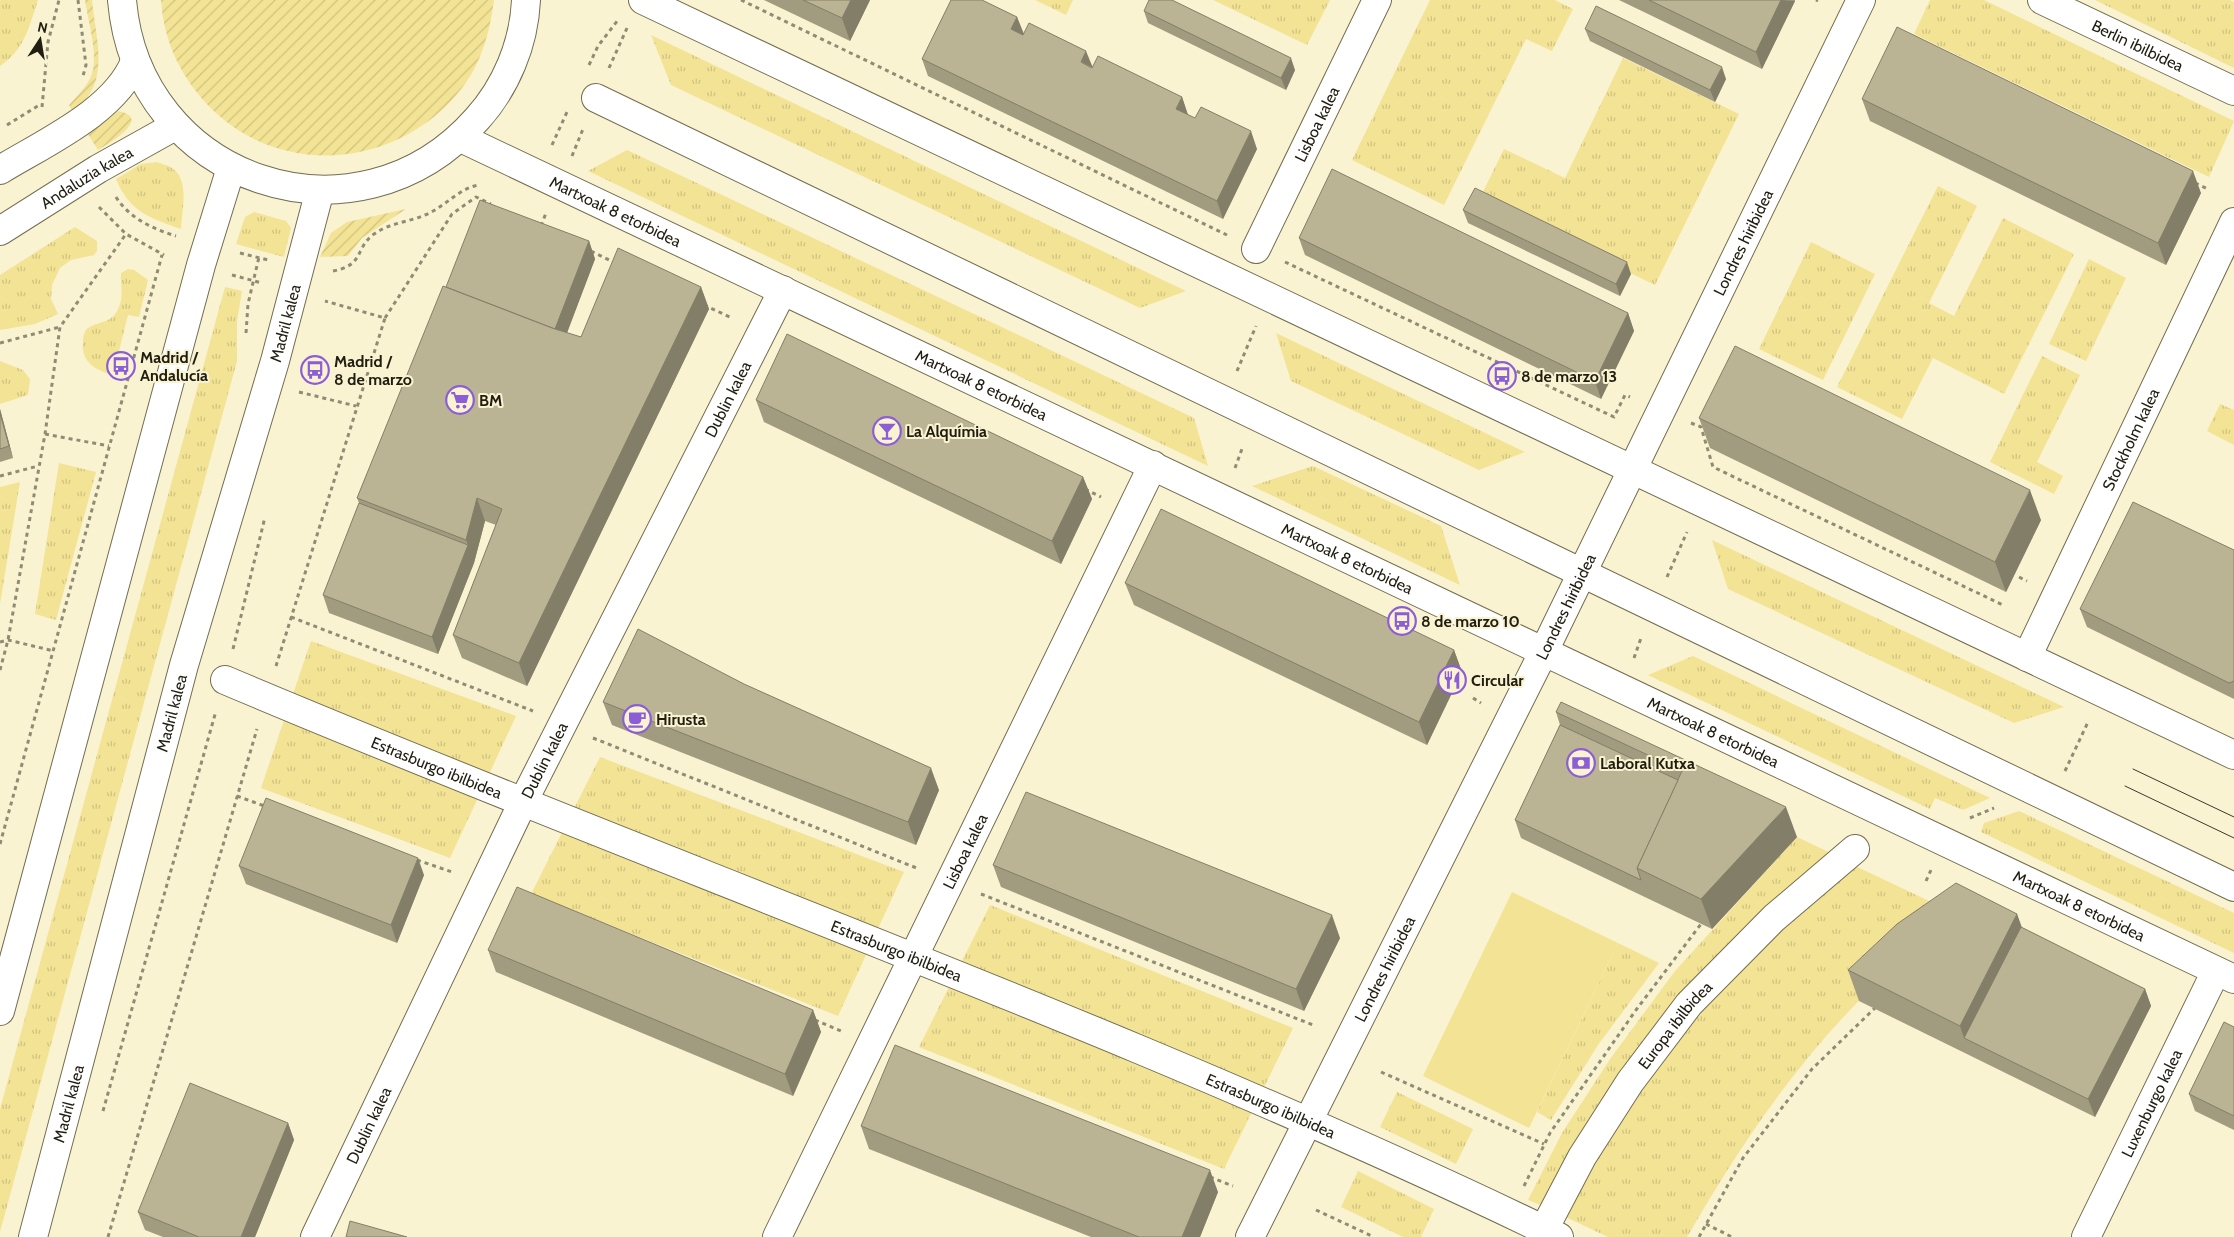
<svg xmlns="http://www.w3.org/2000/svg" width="2234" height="1237" font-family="Cabin,sans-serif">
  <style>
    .grass { fill: url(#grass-tufts) }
    .garden { fill: url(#garden-furrows) }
    .pitch { fill: #f3e395 }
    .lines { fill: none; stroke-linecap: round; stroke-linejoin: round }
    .minor-casing { stroke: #736d50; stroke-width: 30 }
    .major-casing { stroke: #736d50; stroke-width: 30 }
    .path { stroke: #908c74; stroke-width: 3; stroke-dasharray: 4 4; stroke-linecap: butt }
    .minor { stroke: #fff; stroke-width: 28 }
    .major { stroke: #fff; stroke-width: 28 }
    .tram { stroke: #3c392a; stroke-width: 1 }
    .wall { fill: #a19b7f }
    .shaded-wall { fill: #837e68 }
    .building { fill: #bbb494; stroke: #837e68 }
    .labels { text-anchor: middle; stroke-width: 4; stroke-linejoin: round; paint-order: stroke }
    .street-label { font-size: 16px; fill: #201e11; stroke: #faf3d2 }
    .poi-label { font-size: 16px; font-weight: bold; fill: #201e11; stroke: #faf3d2; text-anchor: start }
  </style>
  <defs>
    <pattern id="grass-tufts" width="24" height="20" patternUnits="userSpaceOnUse" patternTransform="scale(1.25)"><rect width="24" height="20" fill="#f3e395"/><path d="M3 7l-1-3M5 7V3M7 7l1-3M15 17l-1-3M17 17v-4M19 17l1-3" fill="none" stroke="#d0c27f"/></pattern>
    <pattern id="garden-furrows" width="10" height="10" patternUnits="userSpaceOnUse" patternTransform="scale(1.25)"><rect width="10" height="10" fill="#f3e395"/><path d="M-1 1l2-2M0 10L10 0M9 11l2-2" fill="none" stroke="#d0c27f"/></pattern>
  </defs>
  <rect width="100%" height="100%" fill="#faf3d2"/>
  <g class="grass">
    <path d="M 0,0 L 38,0 C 29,27 25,49 0,66 Z"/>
    <polygon points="1035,0 1073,0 1066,15"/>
    <polygon points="1213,0 1330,0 1307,45"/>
    <polygon points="1430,0 1555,0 1573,9 1552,51 1526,39 1444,205 1352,160"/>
    <polygon points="1930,0 1984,0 2234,121 2209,177 1914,34"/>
    <polygon points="2095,0 2230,0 2234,2 2234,68"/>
    <polygon points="651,35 1186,291 1140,308 671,85"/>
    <polygon points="1623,58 1739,114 1655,285 1479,200 1504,149 1565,178"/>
    <polygon points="627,150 1194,418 1208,466 588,171"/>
    <path d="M 157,162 C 161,164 168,165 172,168 C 190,180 182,210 181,229 C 149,218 129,211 116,179 L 141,164 Z"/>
    <polygon points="1938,186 1977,206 1929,303 1954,316 2003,218 2074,254 2004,394 1933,358 1902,419 1837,387"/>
    <polygon points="254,212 286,221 291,228 284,257 236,244 245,217"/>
    <polygon points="75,227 97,241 97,251 94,255 71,260 60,268 52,285 51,299 58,314 35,324 0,330 0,275"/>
    <polygon points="1811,242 1875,274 1823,380 1759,349"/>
    <polygon points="2089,259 2126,278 2086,361 2049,344"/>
    <path d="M 128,269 L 134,270 L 148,280 L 139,317 L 128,315 L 113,375 C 95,370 81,362 83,342 C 83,337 84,331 88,328 C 101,320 112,324 119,307 C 124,296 120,284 121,273 Z"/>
    <polygon points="225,287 242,291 237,321 237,361 0,1232 0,1109"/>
    <polygon points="1276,333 1525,452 1479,470 1291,381"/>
    <polygon points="2042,356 2080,375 2037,462 2063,476 2054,494 1990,462"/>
    <polygon points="0,361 23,370 30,379 28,395 0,404"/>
    <polygon points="2220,404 2234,410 2234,445 2207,431"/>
    <polygon points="59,463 96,472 56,620 35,614"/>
    <polygon points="1313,466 1441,526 1460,585 1252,486"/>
    <polygon points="20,482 0,604 0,487"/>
    <polygon points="1712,540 2064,707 2014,723 1728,589"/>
    <polygon points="311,641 516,716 450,858 261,788"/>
    <polygon points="1693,656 1990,798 1963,810 1935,798 1930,809 1648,675"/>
    <polygon points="600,757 904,872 838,1016 531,894"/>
    <polygon points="2019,811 2234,913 2234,953 1981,832 1984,823"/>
    <polygon points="1797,837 1837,856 1744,933 1546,1207 1528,1200 1562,1133 1610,1059 1675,971"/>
    <path d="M 1851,864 L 1963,917 C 1945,929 1926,940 1909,953 C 1896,963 1885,976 1873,987 C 1797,1060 1739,1147 1687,1237 L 1608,1237 L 1557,1213 L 1605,1132 L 1724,978 Z"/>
    <polygon points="990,905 1293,1028 1224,1169 919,1047"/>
    <polygon points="1618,943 1659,963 1598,1045 1551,1120 1537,1112"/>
    <polygon points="1397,1092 1473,1129 1456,1164 1380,1127"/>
    <polygon points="1358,1171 1434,1209 1421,1237 1403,1237 1341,1207"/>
  </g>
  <g class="garden">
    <path d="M 85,0 L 92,0 C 96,42 112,83 73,112 L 69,105 C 78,95 90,84 93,70 C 97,49 88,21 85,0 Z"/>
    <path d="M 161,0 L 494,0 C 490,31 482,62 462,88 C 395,175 263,180 195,90 C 175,64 163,33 161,0 Z"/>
    <path d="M 118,111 C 154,118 108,144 98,150 L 86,131 Z"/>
    <polygon points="406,209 362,238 348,256 320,257 331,233 347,222"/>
  </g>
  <polygon class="pitch" points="1512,892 1618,943 1529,1128 1423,1076"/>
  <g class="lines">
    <defs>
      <g id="minor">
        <polyline points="643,0 2234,755"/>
        <path id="s1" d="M 2042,0 L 2234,91"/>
        <polyline points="596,98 2234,887"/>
        <path id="s2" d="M 461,138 L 2234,979"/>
        <path d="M 0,170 C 44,143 116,111 135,61"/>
        <path id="s3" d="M 0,231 L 98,169 L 175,126"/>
        <path id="s4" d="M 1256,249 L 1377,0"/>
        <path id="s5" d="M 2027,657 L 2234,222"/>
        <path id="s6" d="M 225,680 C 669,868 1125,1027 1559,1237"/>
        <path id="s7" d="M 315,1237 L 523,802 L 783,290"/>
        <path id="s8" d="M 777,1237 L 1153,465"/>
        <path id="s9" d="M 1250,1237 L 1544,651 L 1861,0"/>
        <path id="s10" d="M 1540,1237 L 1582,1157 L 1630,1082 L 1689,1004 L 1774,918 L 1855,849"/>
        <path id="s11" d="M 2086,1237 L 2216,971"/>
      </g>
      <g id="major">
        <path d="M 122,0 C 137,181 356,256 477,119 C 506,87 524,44 526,0"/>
        <polyline points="0,1011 201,265 231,168"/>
        <path id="s12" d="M 33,1237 L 184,665 L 275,361 L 320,190"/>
      </g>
    </defs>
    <use href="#minor" class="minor-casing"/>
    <use href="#major" class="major-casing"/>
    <g class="path">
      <polyline points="78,0 86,65 83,76"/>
      <polyline points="741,0 1227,235"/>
      <polyline points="1816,0 1818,1"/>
      <polyline points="589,65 598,46 618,20"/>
      <polyline points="609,68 627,28"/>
      <polyline points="42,107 48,42 59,0"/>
      <polyline points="7,125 41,104"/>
      <polyline points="552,145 567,112"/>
      <polyline points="572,156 583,129"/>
      <polyline points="2195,183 2208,189"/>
      <path d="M 116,197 C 129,218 153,229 176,236"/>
      <polyline points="99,207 126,234 164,255"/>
      <polyline points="541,226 546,213"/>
      <polyline points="591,251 615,263"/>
      <polyline points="240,253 268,260"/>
      <polyline points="1285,262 1614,417 1625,395 1630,397"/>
      <path d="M 333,271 C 365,265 354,249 374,234 C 389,223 409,222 425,215 C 445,207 459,188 479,185"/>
      <polyline points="232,275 262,283"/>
      <polyline points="704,305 732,318"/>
      <polyline points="385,318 452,214 476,197 491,204"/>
      <polyline points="246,333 248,304 259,257"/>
      <polyline points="0,343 60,327"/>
      <polyline points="1237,371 1256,326"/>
      <polyline points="299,392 356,406"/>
      <polyline points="1691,423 1701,427 1713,467 2003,605"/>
      <polyline points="45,434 109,446"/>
      <polyline points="1235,468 1243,446"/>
      <polyline points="0,476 38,466"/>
      <polyline points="1085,489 1101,497"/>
      <polyline points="1667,577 1687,532"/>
      <polyline points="2019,577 2027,581"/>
      <polyline points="291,617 533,711"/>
      <polyline points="0,642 8,640 54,651"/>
      <polyline points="233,649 265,517"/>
      <polyline points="1634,658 1641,638"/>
      <polyline points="276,666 385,318 325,301"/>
      <polyline points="0,670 8,640 45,434 60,327 126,234"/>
      <polyline points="1473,698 1481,703"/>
      <polyline points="593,738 919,869"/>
      <polyline points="2065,771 2088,722"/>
      <polyline points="237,796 267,807"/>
      <polyline points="1970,818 1994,808"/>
      <polyline points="0,844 162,255"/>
      <polyline points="417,860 452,872"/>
      <polyline points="1926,881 1931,870"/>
      <polyline points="981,894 1313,1025"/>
      <polyline points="815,1020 841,1031"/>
      <polyline points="1381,1072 1544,1144"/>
      <polyline points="103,1111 216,711"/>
      <polyline points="1210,1177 1233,1186"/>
      <polyline points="1524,1186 1550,1133 1636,1010 1701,924"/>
      <polyline points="1316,1210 1374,1237"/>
      <polyline points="1706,1224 1732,1237"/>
      <polyline points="108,1237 257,729"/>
      <polyline points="1699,1237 1743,1158 1812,1069 1875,1008"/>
    </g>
    <use href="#minor" class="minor"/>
    <use href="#major" class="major"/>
    <g class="tram">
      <polyline points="2133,769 2234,817"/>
      <polyline points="2125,786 2234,838"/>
    </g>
  </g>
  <g class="wall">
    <polygon points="764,0 870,0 850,41"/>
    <polygon points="1619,0 1795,0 1795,1 1762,69"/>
    <polygon points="1144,11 1295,70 1286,90 1148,23"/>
    <polygon points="1017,17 1023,34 1092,68 1182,97 1188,115 1257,149 1223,219 928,76 922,59"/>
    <polygon points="1585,29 1726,79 1715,102 1590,41"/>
    <polygon points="1862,99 2201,193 2166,265 1870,121"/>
    <polygon points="1463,210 1631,274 1620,296 1468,223"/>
    <polygon points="1299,238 1628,313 1634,331 1601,399 1305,255"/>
    <polygon points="589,241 595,259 567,333 581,337 701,287 709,309 527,686 462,658 453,635 496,525 485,521 474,563 438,654 329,613 323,595 359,503 357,498 446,287"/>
    <polygon points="756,400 1083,477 1092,499 1061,564 764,422"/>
    <polygon points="0,409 13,458 0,462"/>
    <polygon points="1699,418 2041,520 2006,592 1710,448"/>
    <polygon points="2234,550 2234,699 2087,627 2080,609"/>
    <polygon points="1125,583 1454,650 1462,672 1427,745 1134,605"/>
    <polygon points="603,702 939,790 916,845 612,725"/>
    <polygon points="1561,702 1797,837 1712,929 1521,838 1515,820 1560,725 1556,712"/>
    <polygon points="993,865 1340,938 1304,1011 1001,887"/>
    <polygon points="239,866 424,875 397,943 246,884"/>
    <polygon points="2017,914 2021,927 2145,989 2151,1006 2095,1117 1859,1001 1848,970"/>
    <polygon points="488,950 813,1010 821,1032 793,1096 496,972"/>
    <polygon points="2234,1027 2234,1130 2195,1111 2189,1094"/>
    <polygon points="288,1123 294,1140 255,1237 163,1237 145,1230 138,1212"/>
    <polygon points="861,1126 1218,1192 1200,1237 1091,1237 869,1149"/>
  </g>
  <g class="shaded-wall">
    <polygon points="851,0 870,0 850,41 842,18"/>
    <polygon points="1781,0 1795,1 1762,69 1756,52"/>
    <polygon points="1017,17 1024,34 1018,46 1011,29"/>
    <polygon points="1086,51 1093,68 1081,62"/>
    <polygon points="1291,58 1295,70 1286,90 1281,78"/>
    <polygon points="1722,67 1726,79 1715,102 1710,90"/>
    <polygon points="1182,97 1188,115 1182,126 1176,109"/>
    <polygon points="1251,131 1257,149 1223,219 1217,201"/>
    <polygon points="2193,171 2201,193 2166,265 2158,243"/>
    <polygon points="589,241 595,259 560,351 553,333"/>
    <polygon points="1627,262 1631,274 1620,296 1616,284"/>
    <polygon points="701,287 709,309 527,686 519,663"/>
    <polygon points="1628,313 1634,331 1601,399 1595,381"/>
    <polygon points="0,409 13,458 9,446 0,413"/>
    <polygon points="1083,477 1092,499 1061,564 1052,541"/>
    <polygon points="2030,490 2041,520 2006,592 1995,562"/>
    <polygon points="477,498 485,521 474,563 438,654 432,637 468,545 466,540"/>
    <polygon points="1454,650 1462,672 1427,745 1419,722"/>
    <polygon points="931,768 939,790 916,845 908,822"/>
    <polygon points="1786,807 1797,837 1712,929 1701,899"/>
    <polygon points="418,858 424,875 397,943 391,925"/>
    <polygon points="2017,914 2028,944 1964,1038 1960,1026"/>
    <polygon points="1332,915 1340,938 1304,1011 1296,989"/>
    <polygon points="2145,989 2151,1006 2095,1117 2088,1099"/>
    <polygon points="813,1010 821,1032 793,1096 785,1074"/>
    <polygon points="288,1123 294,1140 255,1237 241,1237"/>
    <polygon points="1210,1170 1218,1192 1200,1237 1182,1237"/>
  </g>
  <g class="building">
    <polygon points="803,0 851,0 842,18"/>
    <polygon points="951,0 982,0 1017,17 1011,29 1023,35 1029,23 1086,51 1081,62 1092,68 1098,56 1182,97 1176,109 1195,118 1201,107 1251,131 1217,201 922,59"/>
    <polygon points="1149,0 1172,0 1291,58 1281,78 1144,11"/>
    <polygon points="1649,0 1781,0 1756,52"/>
    <polygon points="1596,6 1722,67 1710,90 1585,29"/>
    <polygon points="1897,27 2193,171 2158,243 1862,99"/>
    <polygon points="1332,169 1628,313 1595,381 1299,238"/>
    <polygon points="1475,188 1627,262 1616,284 1463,210"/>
    <polygon points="480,200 589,241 555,329 446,287"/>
    <polygon points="618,248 701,287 519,663 453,635 502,509 477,498 466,540 357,498 443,286 552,328 581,337"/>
    <polygon points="787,334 1083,477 1052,541 756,400"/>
    <polygon points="1735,346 2030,490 1995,562 1699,418"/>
    <polygon points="0,413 9,446 0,449"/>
    <polygon points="2133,502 2234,550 2234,681 2229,683 2080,609"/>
    <polygon points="359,503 468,545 432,637 323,595"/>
    <polygon points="1161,509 1454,650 1419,722 1125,583"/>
    <polygon points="638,629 744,684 931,768 908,822 603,702"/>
    <polygon points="1561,702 1786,807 1701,899 1637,868 1682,771 1556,712"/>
    <polygon points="1560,725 1678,780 1637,868 1641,880 1515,820"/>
    <polygon points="1026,792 1332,915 1296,989 993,865"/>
    <polygon points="266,798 418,858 391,925 239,866"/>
    <polygon points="1956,883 2017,914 1960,1026 1848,970 1897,924"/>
    <polygon points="517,887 813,1010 785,1074 488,950"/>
    <polygon points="2021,927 2145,989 2088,1099 1964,1038"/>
    <polygon points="2224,1022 2234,1027 2234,1116 2189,1094"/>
    <polygon points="895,1045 1210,1170 1182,1237 1139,1237 861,1126"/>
    <polygon points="190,1083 288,1123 241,1237 199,1237 138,1212"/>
    <polygon points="350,1221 407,1237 346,1237"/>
  </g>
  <defs>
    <symbol id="bus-ring" viewBox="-11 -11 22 22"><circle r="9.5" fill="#faf3d2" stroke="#8b5dd6" stroke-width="1.5"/><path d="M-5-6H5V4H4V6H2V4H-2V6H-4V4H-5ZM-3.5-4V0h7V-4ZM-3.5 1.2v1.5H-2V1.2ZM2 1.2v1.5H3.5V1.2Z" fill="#8b5dd6"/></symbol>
    <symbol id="supermarket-ring" viewBox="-11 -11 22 22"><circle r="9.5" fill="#faf3d2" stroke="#8b5dd6" stroke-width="1.5"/><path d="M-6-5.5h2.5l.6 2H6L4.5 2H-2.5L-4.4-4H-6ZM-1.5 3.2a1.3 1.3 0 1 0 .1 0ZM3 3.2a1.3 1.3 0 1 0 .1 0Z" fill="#8b5dd6"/></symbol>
    <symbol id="bar-ring" viewBox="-11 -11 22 22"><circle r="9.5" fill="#faf3d2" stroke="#8b5dd6" stroke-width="1.5"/><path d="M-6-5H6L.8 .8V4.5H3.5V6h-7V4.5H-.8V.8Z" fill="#8b5dd6"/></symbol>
    <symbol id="restaurant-ring" viewBox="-11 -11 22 22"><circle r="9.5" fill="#faf3d2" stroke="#8b5dd6" stroke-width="1.5"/><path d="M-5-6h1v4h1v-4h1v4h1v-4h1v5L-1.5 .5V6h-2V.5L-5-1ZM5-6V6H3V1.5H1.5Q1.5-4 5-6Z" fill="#8b5dd6"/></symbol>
    <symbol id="cafe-ring" viewBox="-11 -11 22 22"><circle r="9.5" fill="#faf3d2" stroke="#8b5dd6" stroke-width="1.5"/><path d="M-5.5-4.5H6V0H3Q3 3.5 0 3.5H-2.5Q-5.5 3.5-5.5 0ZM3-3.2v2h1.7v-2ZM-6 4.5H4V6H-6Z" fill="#8b5dd6"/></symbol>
    <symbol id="bank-ring" viewBox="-11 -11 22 22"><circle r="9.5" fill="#faf3d2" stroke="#8b5dd6" stroke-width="1.5"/><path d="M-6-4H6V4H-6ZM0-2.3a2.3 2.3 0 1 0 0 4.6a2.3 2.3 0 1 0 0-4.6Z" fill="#8b5dd6"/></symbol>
  </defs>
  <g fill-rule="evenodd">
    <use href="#bus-ring" x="105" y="350" width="32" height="32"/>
    <use href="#bus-ring" x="299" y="354" width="32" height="32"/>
    <use href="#bus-ring" x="1486" y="360" width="32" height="32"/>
    <use href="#supermarket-ring" x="444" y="384" width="32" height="32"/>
    <use href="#bar-ring" x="871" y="415" width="32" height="32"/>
    <use href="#bus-ring" x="1386" y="605" width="32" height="32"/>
    <use href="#restaurant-ring" x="1436" y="664" width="32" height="32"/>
    <use href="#cafe-ring" x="621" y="703" width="32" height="32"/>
    <use href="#bank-ring" x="1565" y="747" width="32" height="32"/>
  </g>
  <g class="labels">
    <g class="street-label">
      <text dy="6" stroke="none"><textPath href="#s1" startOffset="106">Berlin ibilbidea</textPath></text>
      <text dy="6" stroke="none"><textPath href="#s4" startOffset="139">Lisboa kalea</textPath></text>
      <text dy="6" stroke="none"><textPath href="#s3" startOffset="102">Andaluzia kalea</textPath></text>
      <text dy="6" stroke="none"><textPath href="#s2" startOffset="171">Martxoak 8 etorbidea</textPath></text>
      <text dy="6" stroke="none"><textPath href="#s9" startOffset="1110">Londres hiribidea</textPath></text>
      <text dy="6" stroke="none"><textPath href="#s12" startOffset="948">Madril kalea</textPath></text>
      <text dy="6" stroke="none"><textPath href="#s2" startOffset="576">Martxoak 8 etorbidea</textPath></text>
      <text dy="6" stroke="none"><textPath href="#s7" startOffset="934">Dublin kalea</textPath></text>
      <text dy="6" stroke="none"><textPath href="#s5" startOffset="241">Stockholm kalea</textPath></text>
      <text dy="6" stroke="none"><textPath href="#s2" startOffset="981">Martxoak 8 etorbidea</textPath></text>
      <text dy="6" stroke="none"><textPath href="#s9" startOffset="705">Londres hiribidea</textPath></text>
      <text dy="6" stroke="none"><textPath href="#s12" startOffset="542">Madril kalea</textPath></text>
      <text dy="6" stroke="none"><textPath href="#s2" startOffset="1386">Martxoak 8 etorbidea</textPath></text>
      <text dy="6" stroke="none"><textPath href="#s7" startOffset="529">Dublin kalea</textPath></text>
      <text dy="6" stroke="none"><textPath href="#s6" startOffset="229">Estrasburgo ibilbidea</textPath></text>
      <text dy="6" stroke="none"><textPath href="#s8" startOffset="429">Lisboa kalea</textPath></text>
      <text dy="6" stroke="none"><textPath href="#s2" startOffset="1791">Martxoak 8 etorbidea</textPath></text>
      <text dy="6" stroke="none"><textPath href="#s6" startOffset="724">Estrasburgo ibilbidea</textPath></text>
      <text dy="6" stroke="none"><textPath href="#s9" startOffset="300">Londres hiribidea</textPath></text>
      <text dy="6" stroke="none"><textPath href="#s10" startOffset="252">Europa ibilbidea</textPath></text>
      <text dy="6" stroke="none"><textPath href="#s12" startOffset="138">Madril kalea</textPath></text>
      <text dy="6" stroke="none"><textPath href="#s11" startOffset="149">Luxenburgo kalea</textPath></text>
      <text dy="6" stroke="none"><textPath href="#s6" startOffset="1129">Estrasburgo ibilbidea</textPath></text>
      <text dy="6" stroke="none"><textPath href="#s7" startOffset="124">Dublin kalea</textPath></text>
    </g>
    <g class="poi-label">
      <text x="140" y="363">Madrid /<tspan x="140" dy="18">Andalucía</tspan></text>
      <text x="334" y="367">Madrid /<tspan x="334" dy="18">8 de marzo</tspan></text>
      <text x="1521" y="382">8 de marzo 13</text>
      <text x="479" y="406">BM</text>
      <text x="906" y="437">La Alquímia</text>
      <text x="1421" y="627">8 de marzo 10</text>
      <text x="1471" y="686">Circular</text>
      <text x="656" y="725">Hirusta</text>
      <text x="1600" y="769">Laboral Kutxa</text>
    </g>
  </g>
  <g transform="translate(40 40) rotate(12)" stroke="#faf3d2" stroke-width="4" paint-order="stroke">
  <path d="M0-4L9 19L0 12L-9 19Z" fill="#201e11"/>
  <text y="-8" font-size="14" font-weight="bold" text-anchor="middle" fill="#201e11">N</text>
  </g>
</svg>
